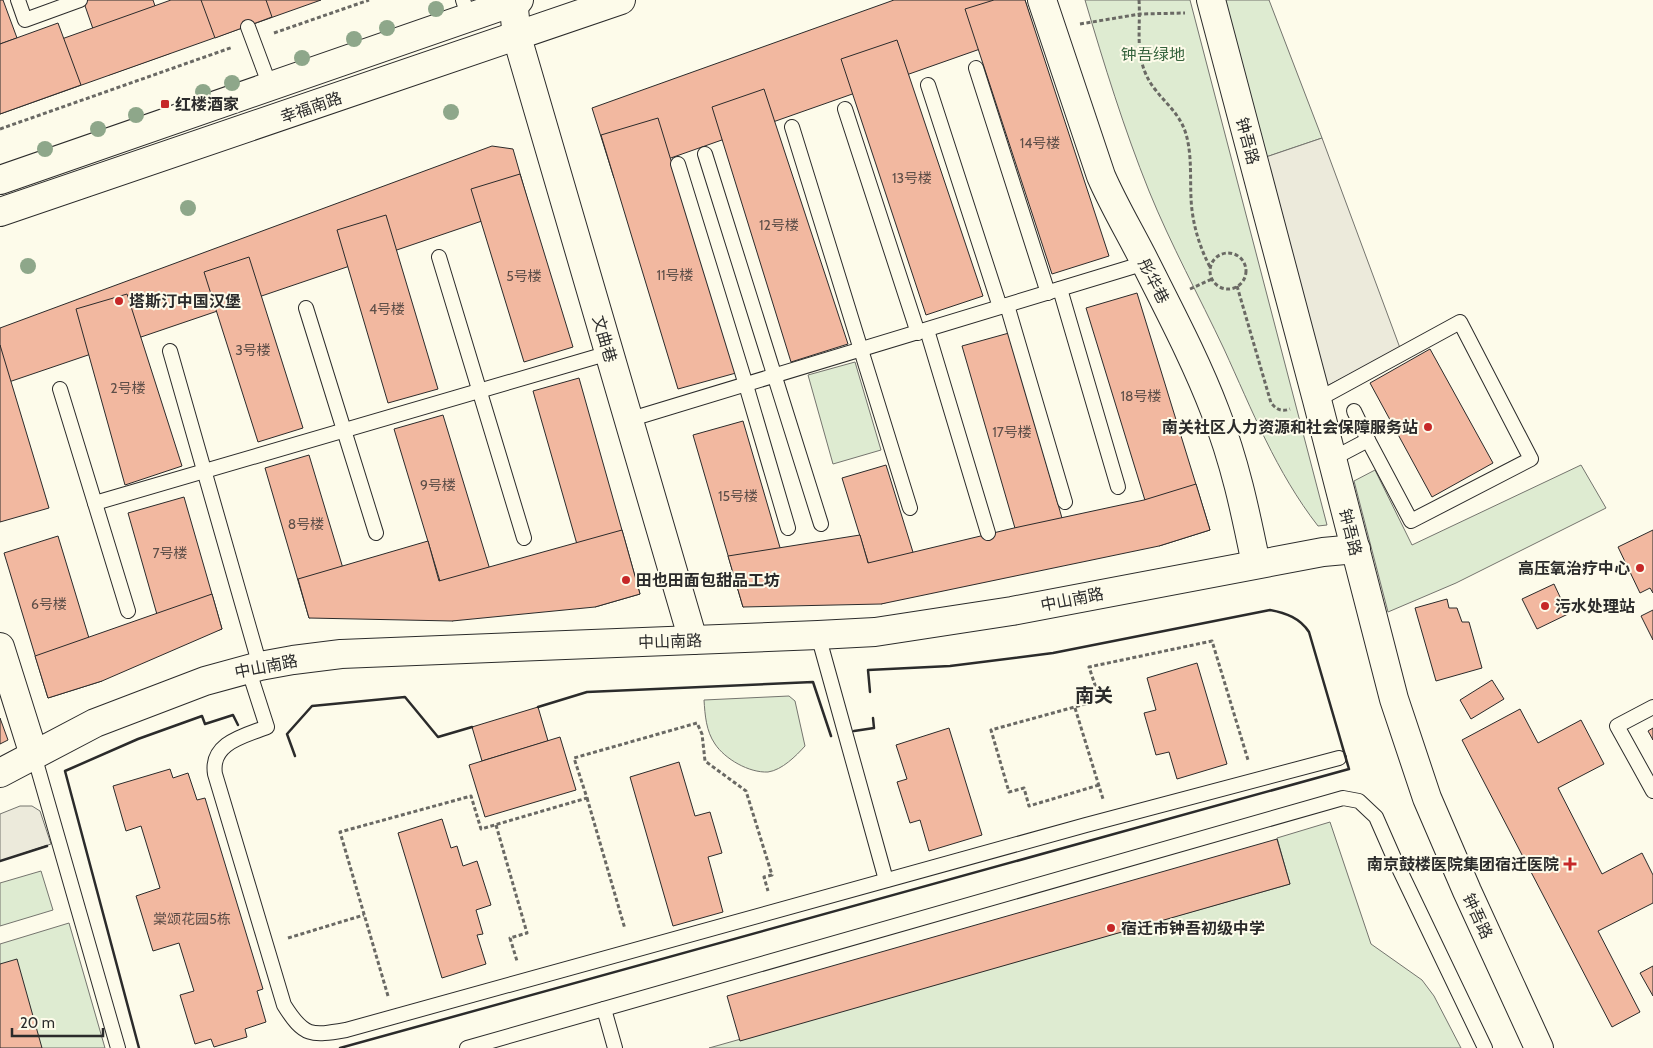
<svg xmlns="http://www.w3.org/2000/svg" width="1653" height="1048" font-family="Cabin,'Noto Sans SC',sans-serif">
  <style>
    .green { fill: #deebd1; stroke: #74746e }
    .parking { fill: #eceadb; stroke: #74746e }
    .building { fill: #f2b8a0; stroke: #2b2b2b }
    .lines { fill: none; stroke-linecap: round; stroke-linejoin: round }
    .lane-casing { stroke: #2b2b2b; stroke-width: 16 }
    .street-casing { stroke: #2b2b2b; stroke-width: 30 }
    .secondary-casing { stroke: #2b2b2b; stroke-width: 30 }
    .path { stroke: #6a6964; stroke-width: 3; stroke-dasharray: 4 2.5; stroke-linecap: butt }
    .lane { stroke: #fdfbea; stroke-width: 14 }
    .street { stroke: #fdfbea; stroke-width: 28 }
    .secondary { stroke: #fdfbea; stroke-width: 28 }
    .wall { stroke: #2b2b2b; stroke-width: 2.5 }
    .tree { fill: #8ea78a }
    .poi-dot { fill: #c62828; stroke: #fdfbea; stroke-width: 2 }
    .labels { text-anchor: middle; stroke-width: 4; stroke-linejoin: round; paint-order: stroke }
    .number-label { font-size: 14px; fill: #5d4e48 }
    .park-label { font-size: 16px; fill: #34623c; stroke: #fdfbea }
    .poi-label { font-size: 16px; font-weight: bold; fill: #2b2b2b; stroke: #fdfbea; text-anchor: start }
    .street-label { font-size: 16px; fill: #2b2b2b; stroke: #fdfbea }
    .quarter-label { font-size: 19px; font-weight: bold; fill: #2b2b2b; stroke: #fdfbea }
  </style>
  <rect width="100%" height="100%" fill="#fdfbea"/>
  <g class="green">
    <path d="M 1085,0 L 1190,0 L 1327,525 L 1318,526 C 1276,472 1252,410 1224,349 C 1199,296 1171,245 1149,191 C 1124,129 1104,64 1085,0 Z"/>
    <polygon points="1221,0 1269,0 1322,138 1263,158"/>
    <polygon points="855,362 881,450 833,464 808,375"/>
    <polygon points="1581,465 1606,508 1456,583 1388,612 1354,481 1375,470 1412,545"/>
    <path d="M 789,696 L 795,701 L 805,746 C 796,756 782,770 768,772 C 749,773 725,759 715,744 C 706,731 705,715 704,700 Z"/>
    <polygon points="1330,822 1371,944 1422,980 1434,996 1461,1048 709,1048 1290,884 1277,838"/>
    <polygon points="41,871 53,910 0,926 0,883"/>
    <polygon points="69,923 105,1048 0,1048 0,944"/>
  </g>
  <g class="parking">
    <polygon points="1322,138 1400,348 1327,386 1263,158"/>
    <polygon points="20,806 32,806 40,811 51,844 0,861 0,814"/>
  </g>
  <g class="building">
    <polygon points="0,0 3,0 17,38 0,44"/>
    <polygon points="83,0 153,0 171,53 109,75"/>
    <polygon points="171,0 321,0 0,114 0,61"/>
    <polygon points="201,0 266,0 272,17 215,38"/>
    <polygon points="894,0 1025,0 1034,30 614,178 592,108"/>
    <polygon points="994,0 1025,0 1109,256 1052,274 965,9"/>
    <polygon points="58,23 81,85 0,114 0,44"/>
    <polygon points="897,40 983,296 926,315 841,59"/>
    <polygon points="764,89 848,344 791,362 712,107"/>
    <polygon points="658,118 736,373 678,389 601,135"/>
    <polygon points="492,146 513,149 529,205 0,385 0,328"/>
    <polygon points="520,174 573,347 524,362 471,189"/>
    <polygon points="386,215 438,389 388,403 337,230"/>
    <polygon points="249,257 303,428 258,442 204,272"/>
    <polygon points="1137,293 1210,530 1159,546 1086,308"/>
    <polygon points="127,294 182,466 125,485 76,309"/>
    <polygon points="1009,333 1072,553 1026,566 962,346"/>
    <polygon points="0,345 49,508 0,522"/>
    <polygon points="1430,349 1493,463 1432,497 1370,383"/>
    <polygon points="579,378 640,594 595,607 533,391"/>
    <polygon points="443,415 501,606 452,621 394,429"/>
    <polygon points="743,421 793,592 743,607 693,435"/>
    <polygon points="309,455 354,605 309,618 265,468"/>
    <polygon points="886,465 925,591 881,604 842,478"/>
    <polygon points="1196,484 1210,530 1159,546 881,604 743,607 728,556 860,535 868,563 1014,528 1144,500"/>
    <polygon points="184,497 222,629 166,646 128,513"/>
    <polygon points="622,530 640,594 595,607 452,621 309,618 298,579 428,541 439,581"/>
    <polygon points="1653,530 1653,593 1650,588 1640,593 1618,547"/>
    <polygon points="58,536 102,681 48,698 4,553"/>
    <polygon points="1554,584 1568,614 1537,629 1522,599"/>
    <polygon points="212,594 222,629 102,681 48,698 35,656"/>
    <polygon points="1447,599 1449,608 1457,608 1462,622 1469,622 1482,668 1436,681 1415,608"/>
    <polygon points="1653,610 1653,640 1641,616"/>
    <polygon points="1197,663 1227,764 1177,779 1169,752 1156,755 1144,713 1156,710 1147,678"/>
    <polygon points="1492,680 1504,699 1471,719 1460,700"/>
    <polygon points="538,707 548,741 482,761 472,727"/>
    <polygon points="1520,709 1538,743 1581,720 1604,764 1558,788 1602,874 1642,853 1653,875 1653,903 1598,931 1640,1012 1612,1027 1462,740"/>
    <polygon points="0,718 8,740 0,744"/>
    <polygon points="949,728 982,835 929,851 920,820 910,823 897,782 907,779 896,745"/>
    <polygon points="1653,728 1653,740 1648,731"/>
    <polygon points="560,737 576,790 485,817 469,765"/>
    <polygon points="679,762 695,816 710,812 722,853 708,857 723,912 673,926 630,777"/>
    <polygon points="170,769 173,778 188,773 197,800 205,798 263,989 257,991 266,1022 245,1029 247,1037 214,1047 211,1039 195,1044 180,995 194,991 179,943 153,951 136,896 160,888 141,826 126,831 113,786"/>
    <polygon points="442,819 451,848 457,846 463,866 477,861 491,905 476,910 483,934 477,935 486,964 442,978 398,833"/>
    <polygon points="1277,839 1290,884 740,1041 727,996"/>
    <polygon points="17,959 42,1048 0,1048 0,964"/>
    <polygon points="1653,966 1653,996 1640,973"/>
  </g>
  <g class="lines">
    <defs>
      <g id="lane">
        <polyline points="18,0 25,20 80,0"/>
        <polyline points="463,0 469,18"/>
        <polyline points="248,27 270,86"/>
        <polyline points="976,68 1048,293"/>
        <polyline points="928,85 1000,307"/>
        <polyline points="845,109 918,333"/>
        <polyline points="792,127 910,508"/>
        <polyline points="705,154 821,524"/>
        <polyline points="678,164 746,385 788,528"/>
        <polyline points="439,257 524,538"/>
        <polyline points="1060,289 1118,487"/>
        <polyline points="1007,305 1065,502"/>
        <polyline points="306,308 376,533"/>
        <polyline points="927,330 988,533"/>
        <polyline points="170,351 260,666"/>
        <polyline points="60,389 128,611"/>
        <polyline points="1317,400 1460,322 1531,459 1411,521 1368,440 1332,459"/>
        <polyline points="1354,411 1368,440"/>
        <polyline points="628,420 1145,263"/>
        <polyline points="95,503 609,353"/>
        <polyline points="818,635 886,880"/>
        <path d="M 248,668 L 267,727 C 244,736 210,743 215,774 L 284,1005 C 304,1037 311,1036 346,1030 L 1086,825 L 1339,758"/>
        <polyline points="1653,707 1617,726 1653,791"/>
        <polyline points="34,755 118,1048"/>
        <polyline points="604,1009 615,1048"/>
        <polyline points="467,1048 1343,798 1359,801 1376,817 1394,858 1485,1048"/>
      </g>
      <g id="street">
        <polyline points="513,0 517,37 693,640"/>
        <path d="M 1042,0 L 1101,176 C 1114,206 1131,234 1146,264 C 1170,312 1196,361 1215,411 C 1235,462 1245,510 1256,564"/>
        <polyline points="0,647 34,755"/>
        <polyline points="0,773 95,723 205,681 260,666 293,660 341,654 818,635 875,632 1012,611 1323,552 1356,549"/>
      </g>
      <g id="secondary">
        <polyline points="1211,0 1317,400 1394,699 1427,798 1467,891 1539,1048"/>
        <polyline points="0,180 519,0"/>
        <polyline points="0,212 621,0"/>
      </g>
    </defs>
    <use href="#lane" class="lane-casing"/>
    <use href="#street" class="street-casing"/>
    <use href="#secondary" class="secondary-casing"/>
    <g class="path">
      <path d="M 1139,0 C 1141,31 1133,60 1154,88 C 1166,104 1180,114 1186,134 C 1192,155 1190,177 1191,198 C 1192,222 1199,246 1210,267"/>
      <polyline points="1080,24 1140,14 1185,13"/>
      <polyline points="274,33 369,0"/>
      <polyline points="0,129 233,47"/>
      <circle cx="1228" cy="271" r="18"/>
      <path d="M 1237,286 L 1271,403 C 1277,410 1282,412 1290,409"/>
      <polyline points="1190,289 1212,279"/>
      <polyline points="1075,708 1103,799"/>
      <polyline points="1099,785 1029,806 1024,788 1009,792 991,730 1100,700 1089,667 1212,641 1248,760"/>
      <polyline points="587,798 625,929"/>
      <polyline points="496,825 527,933 510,938 517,961"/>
      <polyline points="288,938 364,915"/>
      <polyline points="388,996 340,832 471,796 481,829 587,798 574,758 697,723 702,734 705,761 746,791 772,875 764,877 768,891"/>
    </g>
    <use href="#lane" class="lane"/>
    <use href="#street" class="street"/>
    <use href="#secondary" class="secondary"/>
    <g class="wall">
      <polyline points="538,707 587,692 813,682 831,736"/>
      <polyline points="854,731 874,728 873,718"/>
      <polyline points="295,756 287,734 312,706 405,697 438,737 472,727"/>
      <polyline points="0,861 47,846"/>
      <polyline points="139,1048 65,771 138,739 202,716 205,724 233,715 238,725"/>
      <path d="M 340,1048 L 1349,769 L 1309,632 C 1300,618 1286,613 1270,610 L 1053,653 L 950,666 L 868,670 L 870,692"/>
    </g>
  </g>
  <g class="tree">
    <circle cx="436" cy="9" r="8"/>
    <circle cx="387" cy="28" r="8"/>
    <circle cx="354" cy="39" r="8"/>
    <circle cx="302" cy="58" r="8"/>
    <circle cx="232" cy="83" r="8"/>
    <circle cx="203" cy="92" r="8"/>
    <circle cx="451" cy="112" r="8"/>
    <circle cx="136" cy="115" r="8"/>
    <circle cx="98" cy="129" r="8"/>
    <circle cx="45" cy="149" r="8"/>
    <circle cx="188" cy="208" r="8"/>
    <circle cx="28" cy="266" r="8"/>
  </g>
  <g class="poi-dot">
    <rect x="160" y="99" width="10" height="10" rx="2.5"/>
    <circle cx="119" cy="301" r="5"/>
    <circle cx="1428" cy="427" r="5"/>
    <circle cx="1640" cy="568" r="5"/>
    <circle cx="626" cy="580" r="5"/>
    <circle cx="1545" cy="606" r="5"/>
    <path d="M1567.5 856.5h5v5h5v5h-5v5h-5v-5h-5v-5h5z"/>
    <circle cx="1111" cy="928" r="5"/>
  </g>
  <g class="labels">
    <g class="number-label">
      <text x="1040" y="148">14号楼</text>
      <text x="912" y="183">13号楼</text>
      <text x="779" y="230">12号楼</text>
      <text x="675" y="280">11号楼</text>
      <text x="524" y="281">5号楼</text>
      <text x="387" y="314">4号楼</text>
      <text x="253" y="355">3号楼</text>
      <text x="128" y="393">2号楼</text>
      <text x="1141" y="401">18号楼</text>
      <text x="1012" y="437">17号楼</text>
      <text x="438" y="490">9号楼</text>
      <text x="738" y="501">15号楼</text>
      <text x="306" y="529">8号楼</text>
      <text x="170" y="558">7号楼</text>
      <text x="49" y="609">6号楼</text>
      <text x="192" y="924">棠颂花园5栋</text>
    </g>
    <g class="park-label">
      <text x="1153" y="60">钟吾绿地</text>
    </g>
    <g class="poi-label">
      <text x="175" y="110">红楼酒家</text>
      <text x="129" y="307">塔斯汀中国汉堡</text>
      <text x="1418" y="433" text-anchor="end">南关社区人力资源和社会保障服务站</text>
      <text x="1630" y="574" text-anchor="end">高压氧治疗中心</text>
      <text x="636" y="586">田也田面包甜品工坊</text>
      <text x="1555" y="612">污水处理站</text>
      <text x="1559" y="870" text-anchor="end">南京鼓楼医院集团宿迁医院</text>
      <text x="1121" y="934">宿迁市钟吾初级中学</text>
    </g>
    <g class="street-label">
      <text transform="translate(311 107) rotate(-19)" y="6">幸福南路</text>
      <text transform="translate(1248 141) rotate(75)" y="6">钟吾路</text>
      <text transform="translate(1154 281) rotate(63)" y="6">彤华巷</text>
      <text transform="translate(605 339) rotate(74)" y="6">文曲巷</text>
      <text transform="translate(1351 532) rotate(76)" y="6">钟吾路</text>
      <text transform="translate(1072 599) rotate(-11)" y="6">中山南路</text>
      <text transform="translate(670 641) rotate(-2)" y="6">中山南路</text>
      <text transform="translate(266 666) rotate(-11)" y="6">中山南路</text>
      <text transform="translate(1478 916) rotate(65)" y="6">钟吾路</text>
    </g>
    <g class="quarter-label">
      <text x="1094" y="702">南关</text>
    </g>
  </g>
  <path d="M12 1028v8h91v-8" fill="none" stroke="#2b2b2b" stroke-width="2.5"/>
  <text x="20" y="1028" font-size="15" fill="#2b2b2b" stroke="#fdfbea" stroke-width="4" paint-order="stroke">20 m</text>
</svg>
